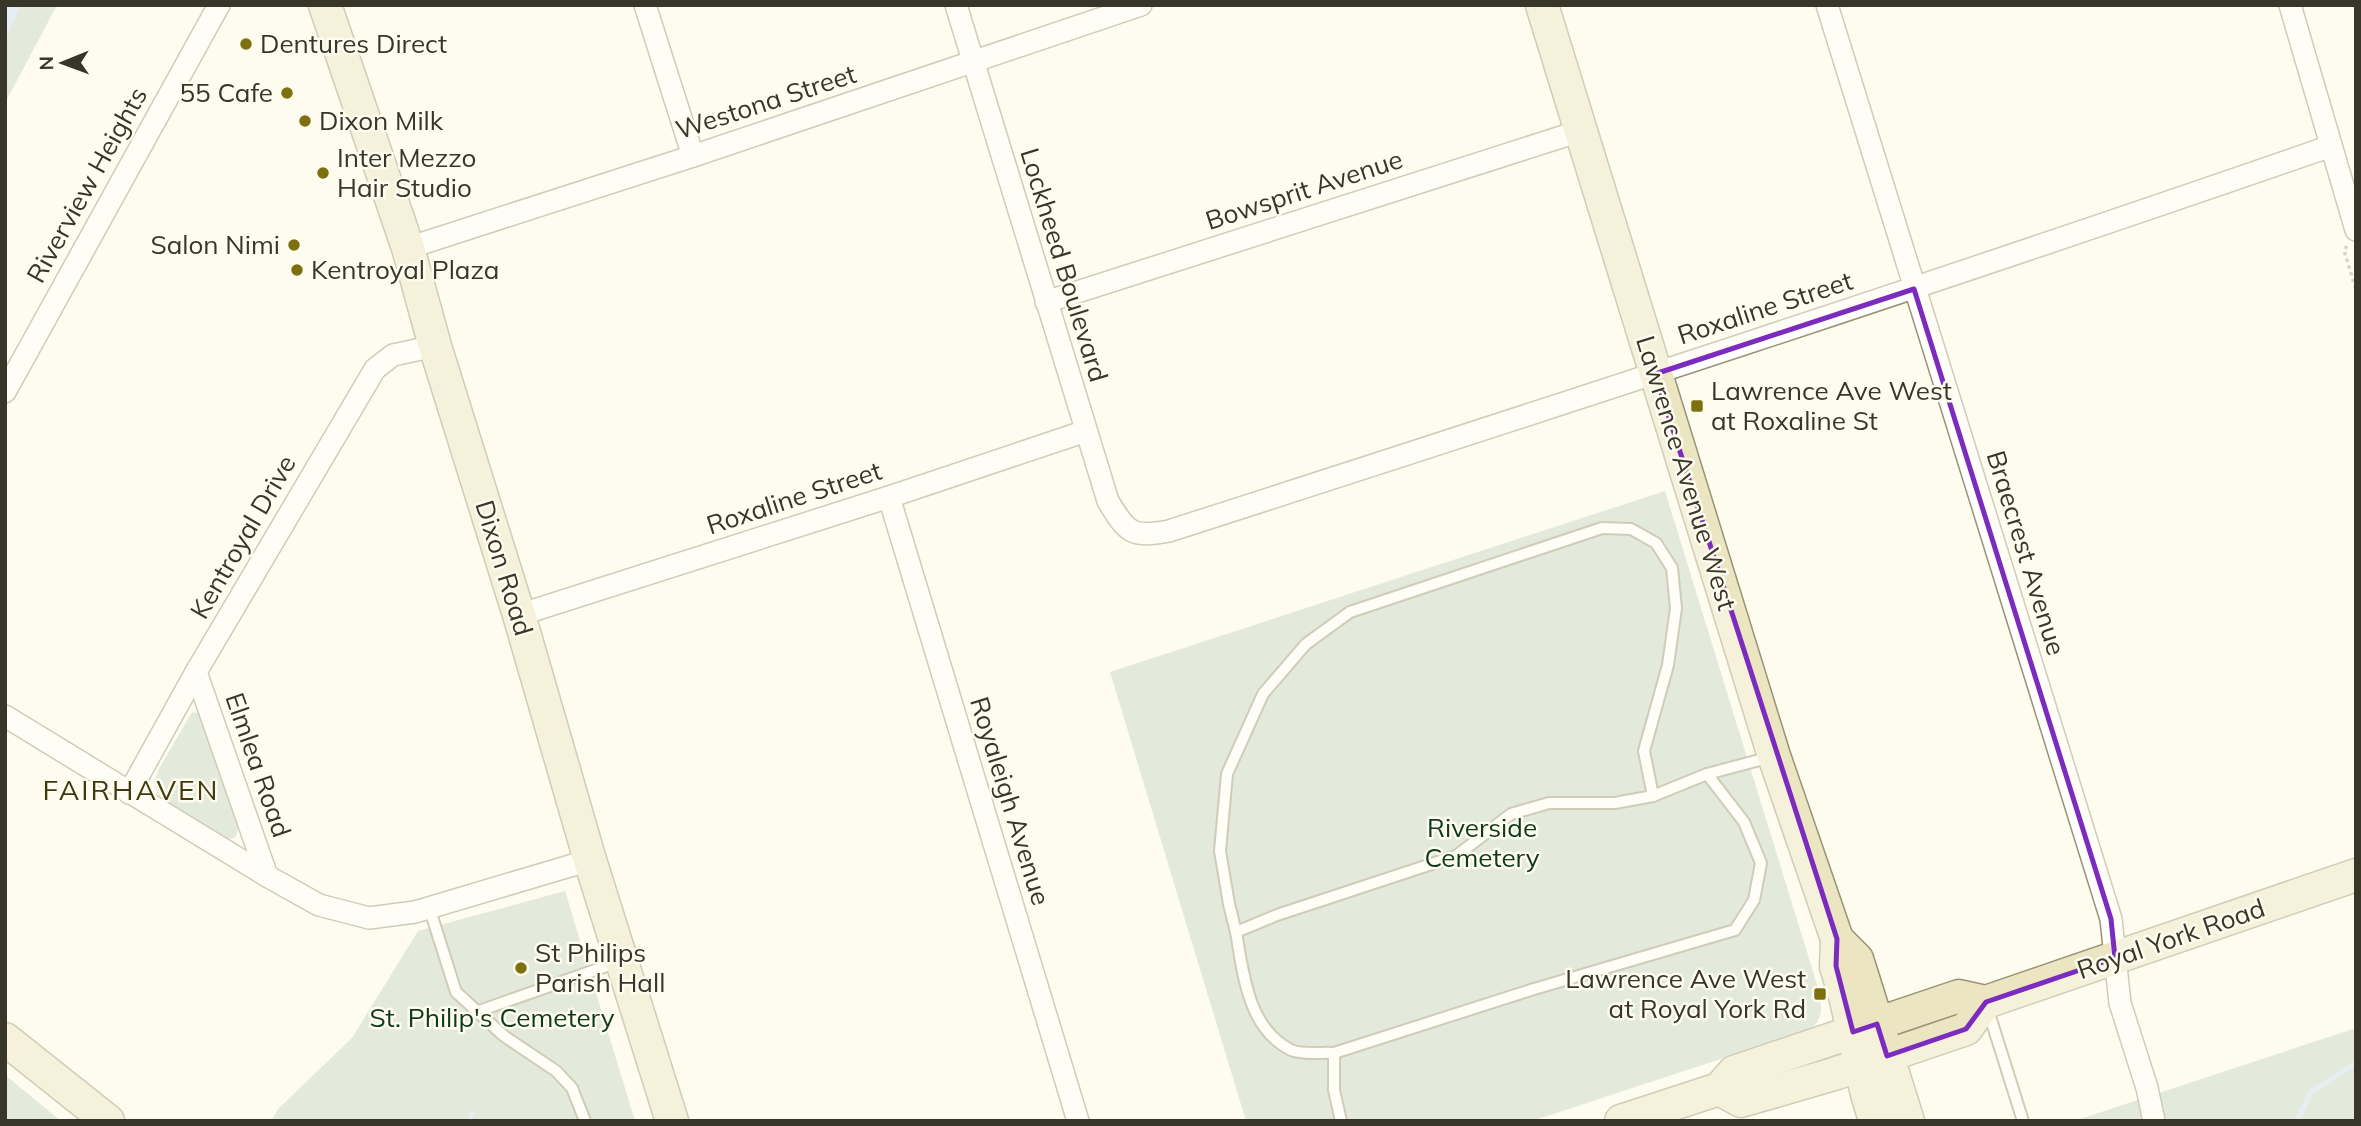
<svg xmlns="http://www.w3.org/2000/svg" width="2361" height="1126" font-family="Mulish,sans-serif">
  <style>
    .green { fill: #c3d4c5 }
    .water { fill: #cbdef8 }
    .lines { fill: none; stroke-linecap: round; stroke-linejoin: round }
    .stream { stroke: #cbdef8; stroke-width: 5 }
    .service-casing { stroke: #989376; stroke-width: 14 }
    .minor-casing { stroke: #989376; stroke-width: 24 }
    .secondary-casing { stroke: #989376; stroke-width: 35 }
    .path { stroke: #aca99d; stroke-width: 3.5; stroke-dasharray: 3.5 3.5; stroke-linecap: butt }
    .service { stroke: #fff; stroke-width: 10 }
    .minor { stroke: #fff; stroke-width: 21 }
    .secondary { stroke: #ebe5c2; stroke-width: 32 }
    .marked { fill: none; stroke: #7b2cbf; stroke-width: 5; stroke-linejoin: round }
    .poi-dot { fill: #7e700f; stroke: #fefcef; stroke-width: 2.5 }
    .labels { text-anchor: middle; stroke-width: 5; stroke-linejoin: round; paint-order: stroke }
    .poi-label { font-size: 26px; fill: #383529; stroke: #fefcef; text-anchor: start }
    .street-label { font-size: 26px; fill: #383529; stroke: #fefcef }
    .park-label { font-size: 26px; fill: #0e3919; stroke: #fefcef }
    .neighbourhood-label { font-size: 28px; letter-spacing: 2px; fill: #3f390f; stroke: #fefcef }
  </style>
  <rect width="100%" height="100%" fill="#fefcef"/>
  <g class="green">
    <polygon points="5,5 57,5 5,103"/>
    <path d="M 1665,491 L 1818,988 C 1823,1007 1824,1025 1803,1032 L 1532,1121 L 1246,1121 L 1110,672 Z"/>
    <polygon points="192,712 203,714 205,720 238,830 235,838 224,839 157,794 154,781 160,767"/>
    <polygon points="565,891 635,1121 271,1121 278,1109 352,1038 418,931"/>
    <polygon points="2356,1028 2356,1121 2074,1121"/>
    <polygon points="5,1075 61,1121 5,1121"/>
  </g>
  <polygon class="water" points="5,5 21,5 5,41"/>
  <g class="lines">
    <g class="stream">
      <polyline points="470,1121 472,1113"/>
      <polyline points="2297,1121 2311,1092 2356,1063"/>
    </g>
    <defs>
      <g id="service">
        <polyline points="429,907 456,992 504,1036 556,1071 572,1088 585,1121"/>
        <polyline points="1236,932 1229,904 1220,851 1227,774 1263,694 1306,644 1350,612 1602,528 1631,529 1656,543 1672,568 1676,608 1668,665 1644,751 1653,796"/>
        <polyline points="1988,1010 2023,1121"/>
        <polyline points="479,1011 618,962"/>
        <path d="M 1334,1053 C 1322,1052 1302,1055 1291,1050 C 1248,1029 1243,973 1236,932 L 1277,915 L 1456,856 L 1511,814 L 1549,803 L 1615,803 L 1653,796 L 1707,774 L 1771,757"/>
        <polyline points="1341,1121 1334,1090 1334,1053 1534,989 1735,930 1754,900 1761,863 1744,822 1707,774"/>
      </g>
      <g id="minor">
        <polyline points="645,5 693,156"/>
        <path d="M 956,5 L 1108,501 C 1127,533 1132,538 1169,531 C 1557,406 1945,280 2331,146"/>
        <polyline points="1827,5 2111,919 2120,1003 2147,1088 2154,1121"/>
        <polyline points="2290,5 2356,230"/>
        <polyline points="408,248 693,156 1141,5"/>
        <polyline points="1046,302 1580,131"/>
        <polyline points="5,392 219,5"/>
        <polyline points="889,497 1078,1121"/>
        <polyline points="519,615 889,497 1086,431"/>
        <polyline points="196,672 267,876"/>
        <polyline points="5,716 267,876 319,905 369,918 415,912 590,860"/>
        <polyline points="129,793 196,672 375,369 393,355 435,346"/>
      </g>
      <g id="secondary">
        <polyline points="325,5 408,248 435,346 519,615 590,860 672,1121"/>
        <polyline points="1542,5 1774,756 1837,939 1836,966 1846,1000 1866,1090 1875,1121"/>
        <polyline points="1837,939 1857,959 1908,1121"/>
        <polyline points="5,1039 108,1121"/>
        <polyline points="1719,1089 1741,1101 1834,1074 1966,1029 1986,1002"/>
        <polyline points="1621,1121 1719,1089 1734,1072 1959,996 1986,1002 2356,875"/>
      </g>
    </defs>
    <use href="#service" class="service-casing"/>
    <use href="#minor" class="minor-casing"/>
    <use href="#secondary" class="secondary-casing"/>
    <polyline class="path" points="2347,246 2344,250 2356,290"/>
    <use href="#service" class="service"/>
    <use href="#minor" class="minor"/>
    <use href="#secondary" class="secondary"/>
  </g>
  <path d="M0 0H2361V1126H0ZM 1914,289 L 2111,919 L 2115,958 L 1986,1002 L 1966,1029 L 1887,1056 L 1877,1024 L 1853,1032 L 1836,966 L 1837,939 L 1655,374 Z" fill="#fefcef" fill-opacity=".55" fill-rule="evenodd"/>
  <path class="marked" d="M 1914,289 L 2111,919 L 2115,958 L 1986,1002 L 1966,1029 L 1887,1056 L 1877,1024 L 1853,1032 L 1836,966 L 1837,939 L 1655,374 Z"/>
  <g class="poi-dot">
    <circle cx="246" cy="44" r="7"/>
    <circle cx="287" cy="93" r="7"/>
    <circle cx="305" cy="121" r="7"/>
    <circle cx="323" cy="173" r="7"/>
    <circle cx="294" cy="245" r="7"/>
    <circle cx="297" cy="270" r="7"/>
    <rect x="1690" y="399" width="14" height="14" rx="3.5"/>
    <circle cx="521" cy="968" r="7"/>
    <rect x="1813" y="987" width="14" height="14" rx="3.5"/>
  </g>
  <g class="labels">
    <g class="poi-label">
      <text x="260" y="53">Dentures Direct</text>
      <text x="273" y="102" text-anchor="end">55 Cafe</text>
      <text x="319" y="130">Dixon Milk</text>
      <text x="337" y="167">Inter Mezzo<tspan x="337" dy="30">Hair Studio</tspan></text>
      <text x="280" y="254" text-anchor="end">Salon Nimi</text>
      <text x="311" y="279">Kentroyal Plaza</text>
      <text x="1711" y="400">Lawrence Ave West<tspan x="1711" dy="30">at Roxaline St</tspan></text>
      <text x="535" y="962">St Philips<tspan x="535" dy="30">Parish Hall</tspan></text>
      <text x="1806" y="988" text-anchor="end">Lawrence Ave West<tspan x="1806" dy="30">at Royal York Rd</tspan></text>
    </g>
    <g class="street-label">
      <text transform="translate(766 102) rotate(-18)" y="9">Westona Street</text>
      <text transform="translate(87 185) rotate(-61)" y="9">Riverview Heights</text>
      <text transform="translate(1304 190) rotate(-18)" y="9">Bowsprit Avenue</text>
      <text transform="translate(1064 265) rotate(73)" y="9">Lockheed Boulevard</text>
      <text transform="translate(1765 308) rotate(-18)" y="9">Roxaline Street</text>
      <text transform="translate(1686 473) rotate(73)" y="9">Lawrence Avenue West</text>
      <text transform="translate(794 498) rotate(-18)" y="9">Roxaline Street</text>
      <text transform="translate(243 537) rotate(-60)" y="9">Kentroyal Drive</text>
      <text transform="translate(2026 553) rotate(73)" y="9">Braecrest Avenue</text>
      <text transform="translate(504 568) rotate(73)" y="9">Dixon Road</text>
      <text transform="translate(258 765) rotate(71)" y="9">Elmlea Road</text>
      <text transform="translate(1010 801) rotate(73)" y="9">Royaleigh Avenue</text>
      <text transform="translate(2171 939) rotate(-19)" y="9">Royal York Road</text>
    </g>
    <g class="park-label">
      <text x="1482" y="837">Riverside<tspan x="1482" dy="30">Cemetery</tspan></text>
      <text x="492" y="1027">St. Philip's Cemetery</text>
    </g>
    <g class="neighbourhood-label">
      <text x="131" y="800">FAIRHAVEN</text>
    </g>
  </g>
  <rect width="2361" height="1126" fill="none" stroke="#383529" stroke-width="14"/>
  <g transform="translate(63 63) rotate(269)" stroke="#fefcef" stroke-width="5" paint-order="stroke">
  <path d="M0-5L12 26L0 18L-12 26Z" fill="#383529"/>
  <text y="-10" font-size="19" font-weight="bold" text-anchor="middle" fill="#383529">N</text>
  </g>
</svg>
